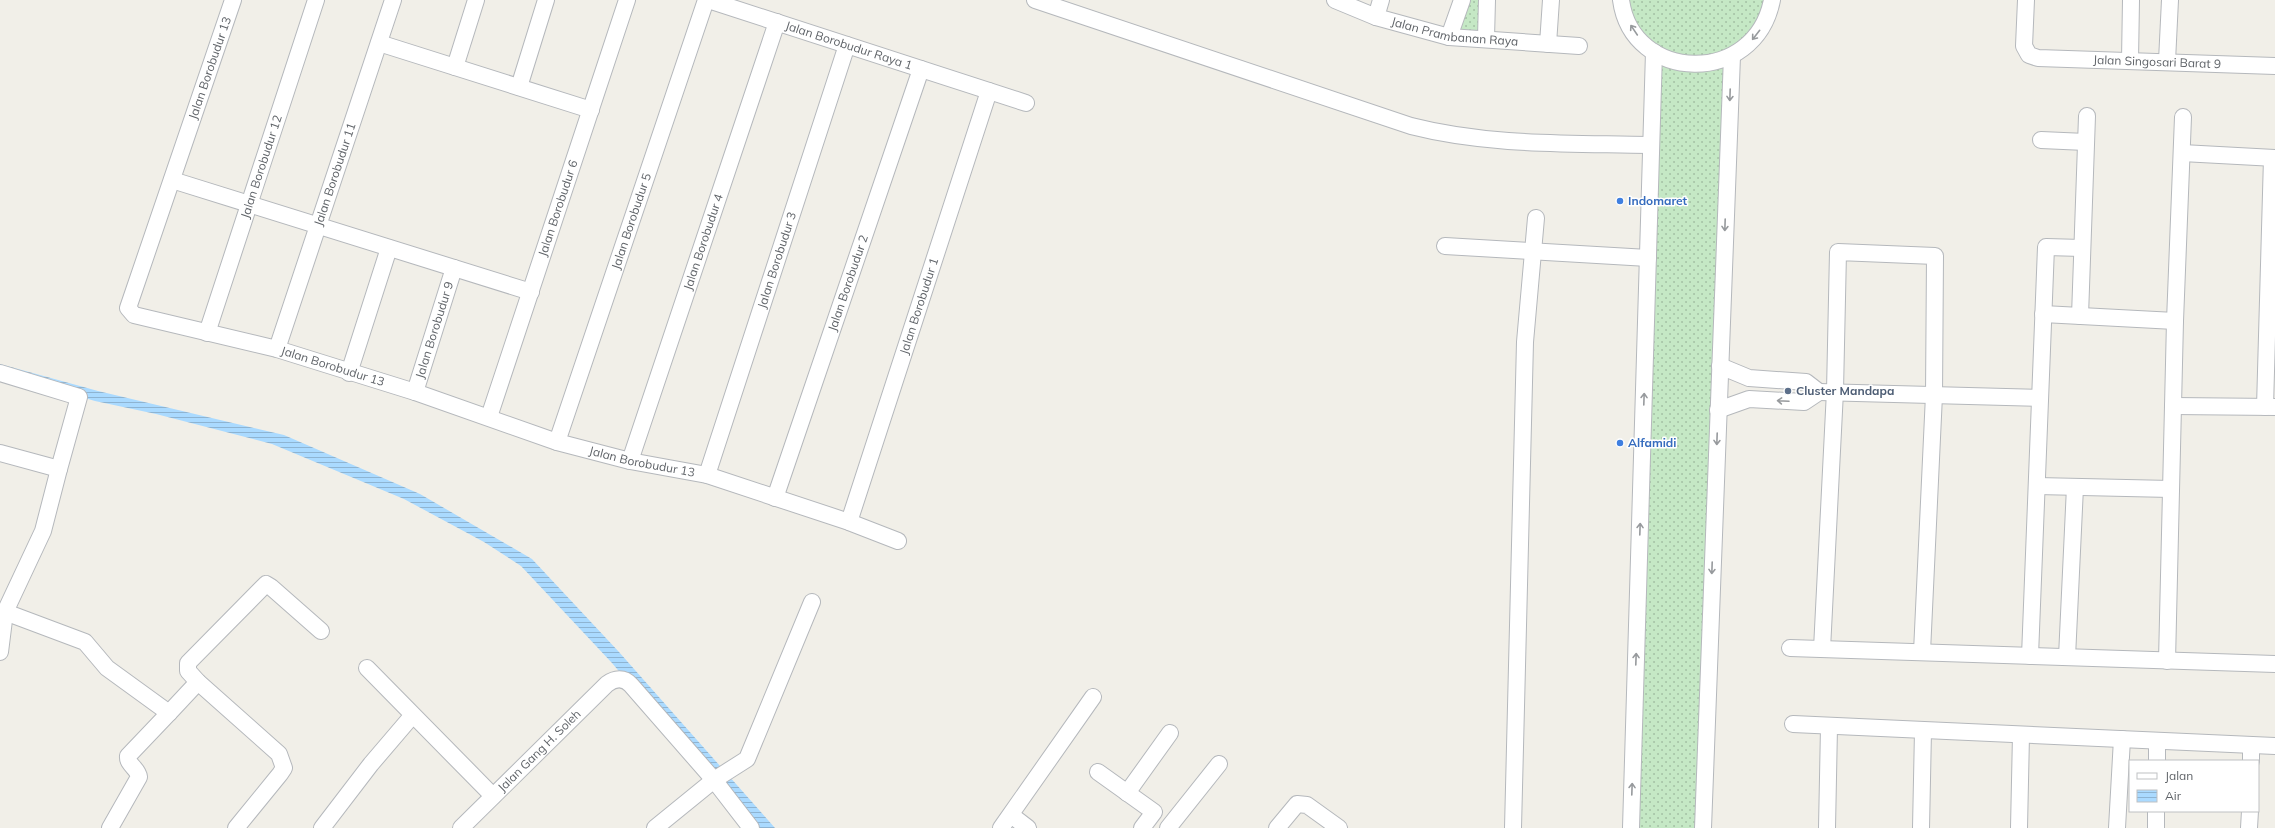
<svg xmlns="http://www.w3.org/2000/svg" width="2275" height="828" font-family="Mulish,sans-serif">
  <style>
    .grass { fill: url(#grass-dots) }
    .water { fill: url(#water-rules) }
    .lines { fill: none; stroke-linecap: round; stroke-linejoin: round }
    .minor-casing { stroke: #b5b8bc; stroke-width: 18 }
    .minor { stroke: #fff; stroke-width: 16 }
    .oneway { stroke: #979a9d }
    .shop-dot { fill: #3f7fe0; stroke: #fff; stroke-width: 1.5 }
    .service-dot { fill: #5c6f8a; stroke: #fff; stroke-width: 1.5 }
    .labels { text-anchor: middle; stroke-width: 3; stroke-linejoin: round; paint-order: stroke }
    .street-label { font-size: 12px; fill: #5f6368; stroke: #fff }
    .shop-label { font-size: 12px; font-weight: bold; fill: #366cbe; stroke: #fff; text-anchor: start }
    .service-label { font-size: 12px; font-weight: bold; fill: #4e5e75; stroke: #fff; text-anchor: start }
  </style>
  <defs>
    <pattern id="grass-dots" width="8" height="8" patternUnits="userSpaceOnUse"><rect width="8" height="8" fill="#c5e8c5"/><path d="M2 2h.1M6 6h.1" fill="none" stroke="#a3c0a4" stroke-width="1.8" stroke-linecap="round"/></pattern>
    <pattern id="water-rules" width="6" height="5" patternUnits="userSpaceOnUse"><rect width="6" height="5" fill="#aadaff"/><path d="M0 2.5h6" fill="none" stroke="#8eb4d2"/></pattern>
  </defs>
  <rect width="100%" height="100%" fill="#f1efe8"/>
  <g class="grass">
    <polygon points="1462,0 1488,0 1486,38 1449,37"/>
    <polygon points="1621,0 1772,0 1732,56 1703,828 1631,828 1654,52"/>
  </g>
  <polygon class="water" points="0,364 98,391 284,435 420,494 532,559 619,652 775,828 751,828 612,663 521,566 484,542 404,499 272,444 156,414 95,401 0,373"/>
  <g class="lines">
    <defs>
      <g id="minor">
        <path id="s1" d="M 233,0 L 128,308 L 134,315 L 277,349 L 415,392 L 557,442 L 630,461 L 707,475 L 849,522 L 898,541"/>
        <path id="s2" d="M 708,0 L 1026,103"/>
        <path d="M 1035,0 L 1411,126 C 1489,146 1570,143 1650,145"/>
        <path id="s3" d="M 1335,0 L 1376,17 L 1449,37 L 1579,46"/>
        <path d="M 1621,0 C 1632,83 1755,87 1772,0"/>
        <path id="s4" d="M 2026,0 L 2024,46 L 2029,55 L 2038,58 L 2275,66"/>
        <polyline points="1376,17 1381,0"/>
        <polyline points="1449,37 1462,0"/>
        <polyline points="1486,38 1487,0"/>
        <polyline points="379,43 591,110"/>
        <polyline points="1548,44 1551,0"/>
        <polyline points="2130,60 2131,0"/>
        <polyline points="2167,61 2170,0"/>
        <polyline points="455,67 476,0"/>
        <polyline points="519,87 546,0"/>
        <polyline points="2041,140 2086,142"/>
        <polyline points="2182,153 2275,158"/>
        <polyline points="172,180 531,292"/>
        <polyline points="1445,246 1648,258"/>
        <polyline points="2043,314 2175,321"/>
        <polyline points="2080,316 2087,116"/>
        <path id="s5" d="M 207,333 L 316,0"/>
        <path id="s6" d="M 277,349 L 393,0"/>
        <polyline points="1720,366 1749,378 1806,382 1819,392"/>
        <polyline points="0,373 79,397 59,469"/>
        <polyline points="349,373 389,248"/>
        <path id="s7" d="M 415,392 L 454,268"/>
        <polyline points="1819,392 2040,398"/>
        <polyline points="2173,406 2275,407"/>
        <polyline points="2265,407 2272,158"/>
        <polyline points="1718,410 1749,399 1804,402 1819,392"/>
        <path id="s8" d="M 489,417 L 627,0"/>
        <path id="s9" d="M 557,442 L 706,0"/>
        <polyline points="0,453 59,469 43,531 5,612 0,652"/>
        <path id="s10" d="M 630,461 L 777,22"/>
        <path id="s11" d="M 707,475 L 847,45"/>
        <polyline points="2037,486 2171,489"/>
        <path id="s12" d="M 775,498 L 921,69"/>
        <path id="s13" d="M 849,522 L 989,91"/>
        <path d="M 5,612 L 85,642 L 107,668 L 169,713 L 128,756 C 127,765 138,768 139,777 L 110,828"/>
        <polyline points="1790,648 2275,664"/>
        <polyline points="1822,649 1835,391 1838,252 1935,256 1934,395 1922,652"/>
        <polyline points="2030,656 2046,247 2082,248"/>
        <polyline points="2067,657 2075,487"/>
        <polyline points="2167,661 2175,321 2183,117"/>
        <polyline points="367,668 493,796"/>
        <polyline points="169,713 198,682"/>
        <polyline points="1793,724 2275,746"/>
        <polyline points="2157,761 2157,741"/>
        <polyline points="2251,761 2251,745"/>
        <polyline points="1098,772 1154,812 1142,828"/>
        <polyline points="1127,793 1170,733"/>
        <polyline points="1011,815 1028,828"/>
        <polyline points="236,828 280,774 284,768 279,754 198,682 188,671 188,663 266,584 271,587 321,631"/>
        <polyline points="322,828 371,764 412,716"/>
        <path id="s14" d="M 461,828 L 607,684 C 615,678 624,677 631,685 L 714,780 L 751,828"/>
        <polyline points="655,828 714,780 747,759 812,602"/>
        <polyline points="1001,828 1093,697"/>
        <polyline points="1168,828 1219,764"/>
        <polyline points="1277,828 1297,804 1307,805 1339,828"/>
        <polyline points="1513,828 1525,342 1536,218"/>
        <polyline points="1631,828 1654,52"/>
        <polyline points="1703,828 1732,56"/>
        <polyline points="1827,828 1829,727"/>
        <polyline points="1921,828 1923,731"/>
        <polyline points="2019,828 2021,735"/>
        <polyline points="2117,828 2122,739"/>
        <polyline points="2156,828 2156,811"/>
        <polyline points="2249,828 2250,811"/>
      </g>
    </defs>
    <use href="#minor" class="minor-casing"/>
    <use href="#minor" class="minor"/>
  </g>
  <defs><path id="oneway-shaft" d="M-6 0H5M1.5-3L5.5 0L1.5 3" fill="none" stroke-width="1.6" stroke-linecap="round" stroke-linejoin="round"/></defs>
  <g class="oneway">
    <use href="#oneway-shaft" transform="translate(1634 30) rotate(-124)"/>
    <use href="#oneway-shaft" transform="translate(1756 35) rotate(128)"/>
    <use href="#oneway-shaft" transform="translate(1730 95) rotate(92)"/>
    <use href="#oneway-shaft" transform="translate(1725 225) rotate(92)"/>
    <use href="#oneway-shaft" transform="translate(1644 399) rotate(-88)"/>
    <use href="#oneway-shaft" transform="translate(1783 401) rotate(-177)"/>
    <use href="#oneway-shaft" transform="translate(1717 439) rotate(92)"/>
    <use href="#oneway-shaft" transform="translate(1640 529) rotate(-88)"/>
    <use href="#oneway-shaft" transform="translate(1712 568) rotate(92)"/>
    <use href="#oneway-shaft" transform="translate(1636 659) rotate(-88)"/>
    <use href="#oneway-shaft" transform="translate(1632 789) rotate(-88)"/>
  </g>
  <g class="shop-dot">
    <circle cx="1620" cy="201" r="4"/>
    <circle cx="1620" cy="443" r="4"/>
  </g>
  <circle class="service-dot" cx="1788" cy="391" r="4"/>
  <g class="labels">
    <g class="street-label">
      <text dy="4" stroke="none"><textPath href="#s3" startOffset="125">Jalan Prambanan Raya</textPath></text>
      <text dy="4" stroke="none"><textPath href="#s2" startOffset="148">Jalan Borobudur Raya 1</textPath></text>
      <text dy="4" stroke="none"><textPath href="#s4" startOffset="185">Jalan Singosari Barat 9</textPath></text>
      <text transform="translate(210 68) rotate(-71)" y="4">Jalan Borobudur 13</text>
      <text dy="4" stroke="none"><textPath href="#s5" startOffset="175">Jalan Borobudur 12</textPath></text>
      <text dy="4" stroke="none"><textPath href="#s6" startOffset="184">Jalan Borobudur 11</textPath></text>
      <text dy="4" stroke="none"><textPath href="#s8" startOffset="220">Jalan Borobudur 6</textPath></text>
      <text dy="4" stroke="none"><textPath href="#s9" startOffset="233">Jalan Borobudur 5</textPath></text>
      <text dy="4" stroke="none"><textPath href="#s10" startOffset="231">Jalan Borobudur 4</textPath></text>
      <text dy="4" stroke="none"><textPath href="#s11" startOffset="226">Jalan Borobudur 3</textPath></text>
      <text dy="4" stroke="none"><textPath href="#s12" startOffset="227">Jalan Borobudur 2</textPath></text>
      <text dy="4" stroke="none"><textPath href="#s13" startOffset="227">Jalan Borobudur 1</textPath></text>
      <text dy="4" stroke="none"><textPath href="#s7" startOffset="65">Jalan Borobudur 9</textPath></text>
      <text dy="4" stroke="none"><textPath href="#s1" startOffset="540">Jalan Borobudur 13</textPath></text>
      <text dy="4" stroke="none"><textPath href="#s1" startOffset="864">Jalan Borobudur 13</textPath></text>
      <text dy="4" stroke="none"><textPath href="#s14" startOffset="110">Jalan Gang H. Soleh</textPath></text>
    </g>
    <g class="shop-label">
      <text x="1628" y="205">Indomaret</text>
      <text x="1628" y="447">Alfamidi</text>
    </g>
    <g class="service-label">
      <text x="1796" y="395">Cluster Mandapa</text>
    </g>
  </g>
  <rect x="2129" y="760" width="130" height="52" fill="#ffffff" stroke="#bfc1c3"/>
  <rect x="2137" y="773" width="20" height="6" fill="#ffffff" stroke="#bfc1c3"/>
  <text x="2165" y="780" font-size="12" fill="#5f6368">Jalan</text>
  <rect x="2137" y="790" width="20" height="12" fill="url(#water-rules)" stroke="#bfc1c3"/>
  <text x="2165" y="800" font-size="12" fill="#5f6368">Air</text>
</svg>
